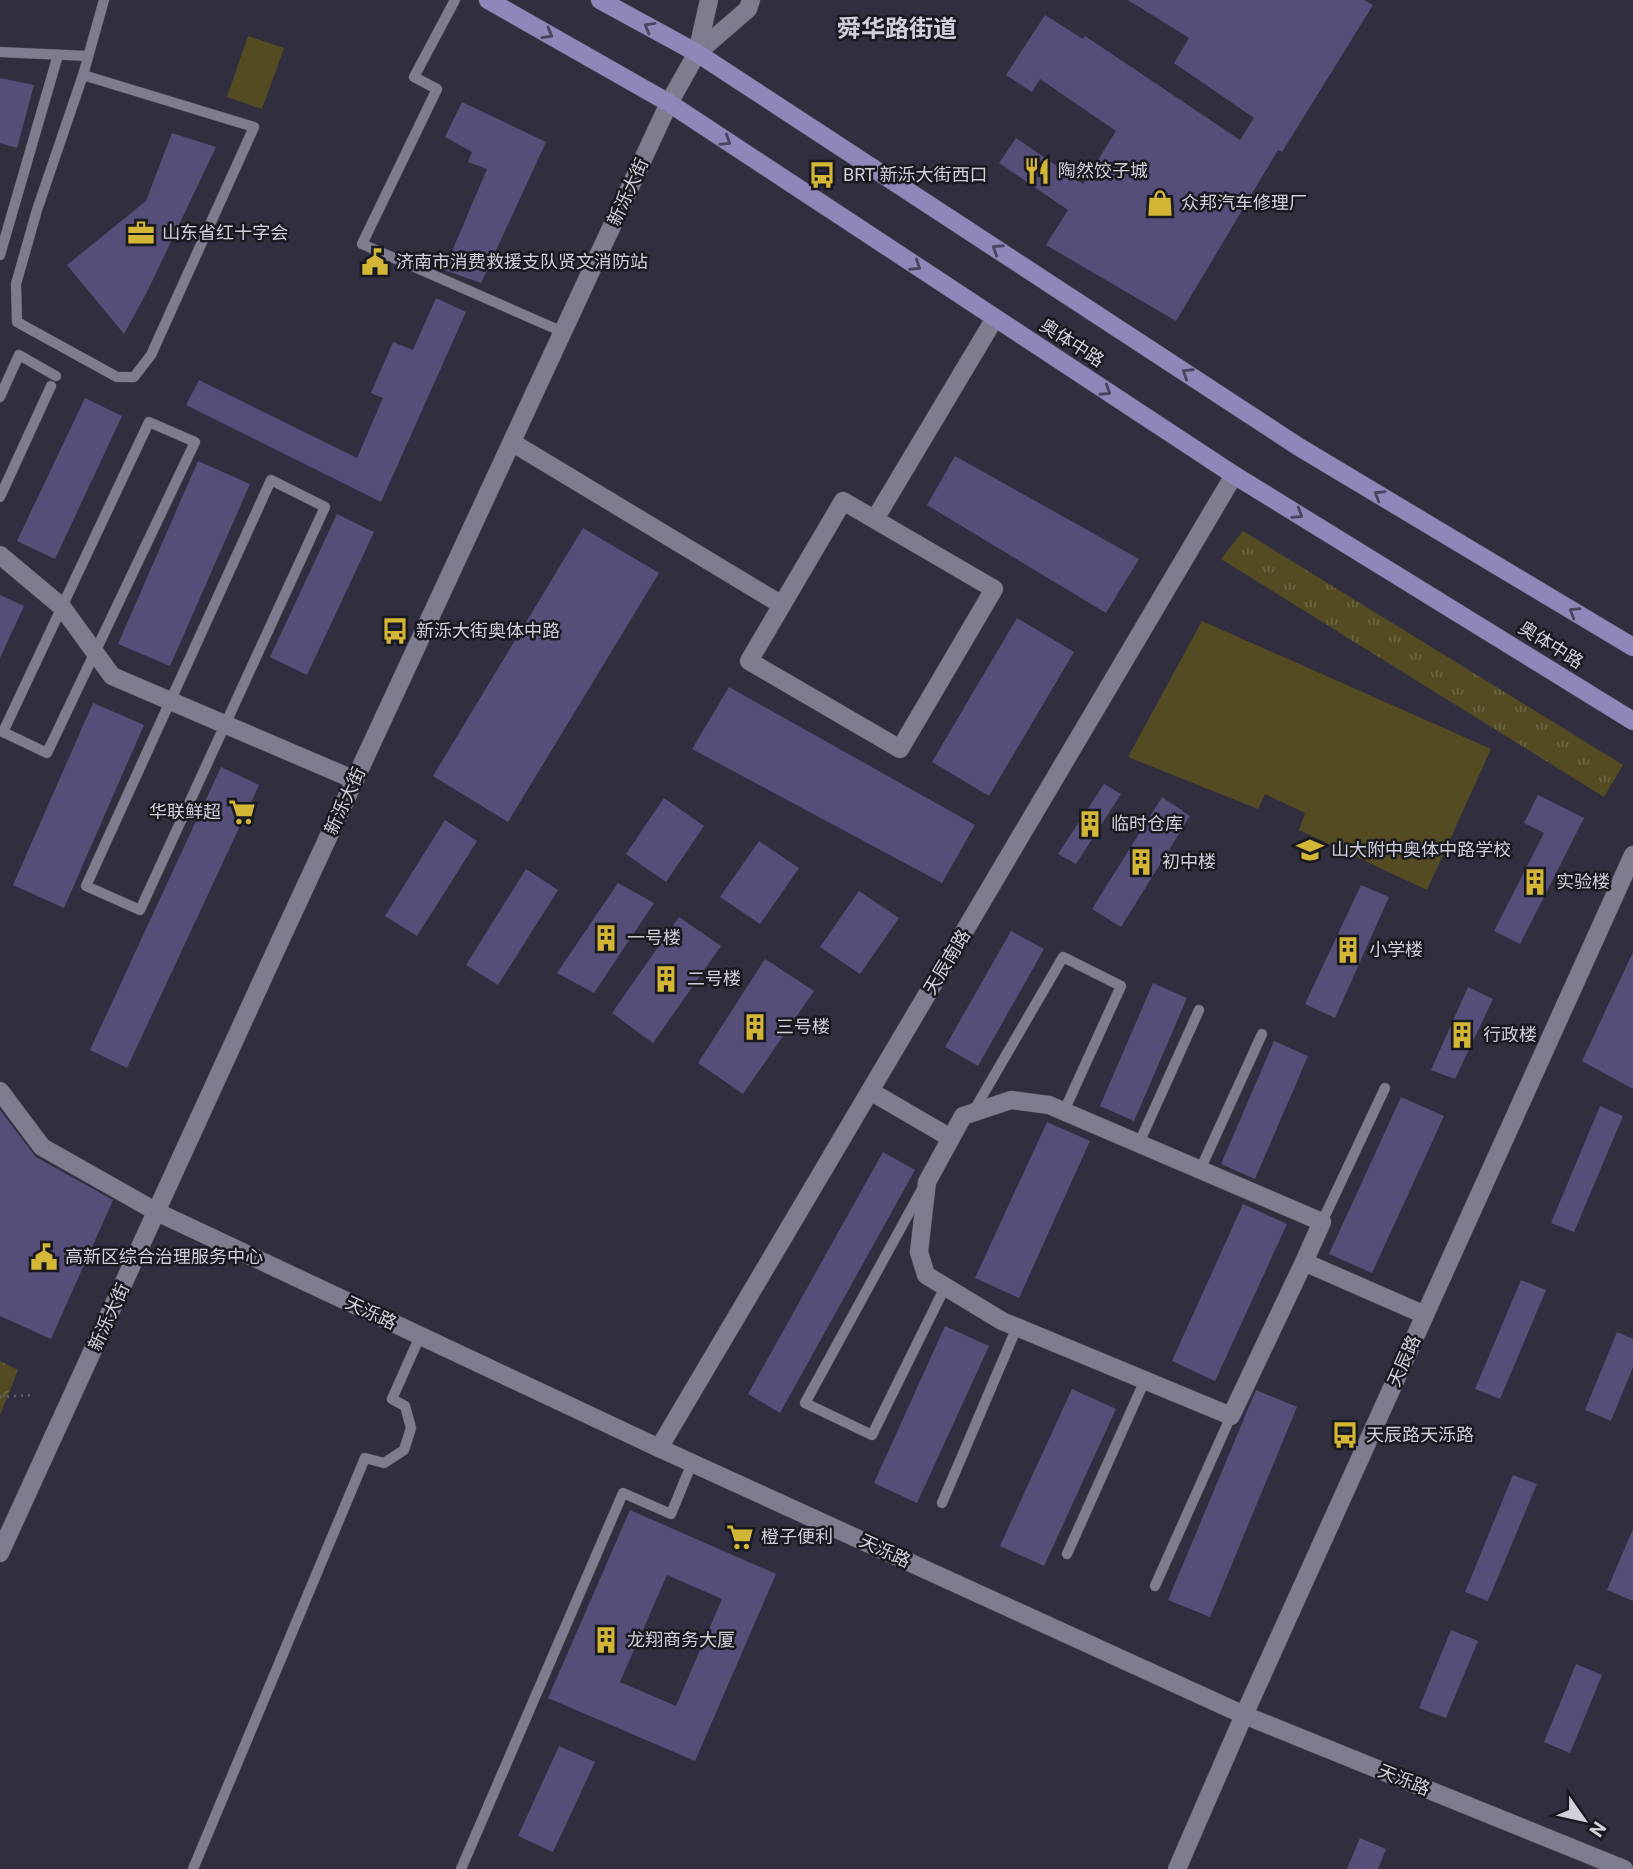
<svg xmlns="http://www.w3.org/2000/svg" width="1633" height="1869" font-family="Roboto,'Noto Sans SC',sans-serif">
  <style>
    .grass { fill: url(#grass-tufts) }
    .forest { fill: url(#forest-crowns) }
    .pitch { fill: #554b23 }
    .building { fill: #544e79; fill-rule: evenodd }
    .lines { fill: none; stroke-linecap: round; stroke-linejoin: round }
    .service-casing { stroke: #4d4b58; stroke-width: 11 }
    .minor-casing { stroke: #4d4b58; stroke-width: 19 }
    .tertiary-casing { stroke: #4d4b58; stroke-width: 19 }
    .secondary-casing { stroke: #4d4b58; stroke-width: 19 }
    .primary-casing { stroke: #4d4b58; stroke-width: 19 }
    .path { stroke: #636270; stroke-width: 2.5; stroke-dasharray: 2 5; stroke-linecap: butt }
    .service { stroke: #7e7c8f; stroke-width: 10 }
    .minor { stroke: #7e7c8f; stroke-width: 18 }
    .tertiary { stroke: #7e7c8f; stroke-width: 18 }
    .secondary { stroke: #7e7c8f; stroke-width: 18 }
    .primary { stroke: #8e87b9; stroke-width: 18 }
    .oneway { stroke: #48455d }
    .labels { text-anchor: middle; stroke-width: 5; stroke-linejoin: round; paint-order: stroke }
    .poi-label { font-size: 18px; fill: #d1d0da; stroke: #191920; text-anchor: start }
    .street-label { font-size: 18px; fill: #d1d0da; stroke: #191920 }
    .district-label { font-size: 24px; font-weight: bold; fill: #d1d0da; stroke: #191920 }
  </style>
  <defs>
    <pattern id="grass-tufts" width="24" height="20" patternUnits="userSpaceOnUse" patternTransform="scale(1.75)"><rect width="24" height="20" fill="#554b23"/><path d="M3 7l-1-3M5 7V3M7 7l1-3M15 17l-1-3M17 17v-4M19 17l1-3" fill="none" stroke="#6c6442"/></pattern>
    <pattern id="forest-crowns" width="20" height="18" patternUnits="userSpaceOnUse" patternTransform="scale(1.75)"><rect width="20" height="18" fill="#554b23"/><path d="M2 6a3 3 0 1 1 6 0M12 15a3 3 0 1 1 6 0" fill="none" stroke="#6c6442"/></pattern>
  </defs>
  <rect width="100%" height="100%" fill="#312f3f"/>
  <polygon class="grass" points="1243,531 1623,765 1604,797 1221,559"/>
  <polygon class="forest" points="0,1361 18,1370 0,1415"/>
  <g class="pitch">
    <polygon points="248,36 284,48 262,109 227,97"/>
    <polygon points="1202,621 1491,749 1427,890 1299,830 1305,813 1265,794 1258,809 1128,757"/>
  </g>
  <g class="building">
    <polygon points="1128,0 1364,0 1373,5 1282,152 1278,150 1176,321 1046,245 1068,210 999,163 1016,138 1083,184 1116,131 1040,79 1032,92 1006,75 1045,15 1083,39 1085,36 1240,140 1254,118 1174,63 1189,38"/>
    <polygon points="0,78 34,85 17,148 0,143"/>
    <polygon points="462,102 546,142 481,283 444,270 487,169 468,162 472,152 445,137"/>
    <polygon points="172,133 216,147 147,292 124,334 67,265 146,201"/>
    <polygon points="436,298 466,312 381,502 186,405 199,380 357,458 383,398 371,393 393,342 413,350"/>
    <polygon points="85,398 122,416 55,559 17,541"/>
    <polygon points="955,456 1139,559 1106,613 927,505"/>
    <polygon points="198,461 250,484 170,666 118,644"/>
    <polygon points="337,514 374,532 307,675 270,657"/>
    <polygon points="583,528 659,573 508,822 433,776"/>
    <polygon points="0,595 24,606 0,658"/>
    <polygon points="1017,618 1074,652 989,796 932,762"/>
    <polygon points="729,687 975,825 942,883 692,749"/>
    <polygon points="93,703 144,725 64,908 13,885"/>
    <polygon points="221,767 259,785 127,1068 90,1050"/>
    <polygon points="1104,784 1121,794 1076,864 1058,854"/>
    <polygon points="1538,795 1584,818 1520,944 1494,931 1544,833 1524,823"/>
    <polygon points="1162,797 1190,816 1121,927 1092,909"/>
    <polygon points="664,798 704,826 666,882 626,854"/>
    <polygon points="445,820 477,841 417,936 385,916"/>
    <polygon points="759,841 799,868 760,924 720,897"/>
    <polygon points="526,869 558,890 498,985 466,965"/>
    <polygon points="618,883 654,903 594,993 557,973"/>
    <polygon points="1361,885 1389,897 1335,1018 1305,1004"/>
    <polygon points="859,891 899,918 860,974 820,947"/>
    <polygon points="679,917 721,946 653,1043 612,1013"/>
    <polygon points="1011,931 1044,949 978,1066 945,1047"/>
    <polygon points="1633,952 1633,1089 1582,1061"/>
    <polygon points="765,959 814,991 743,1094 698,1063"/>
    <polygon points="1153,983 1187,998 1134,1121 1100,1106"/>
    <polygon points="1468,987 1493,999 1455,1079 1431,1070"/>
    <polygon points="1274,1041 1308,1056 1255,1179 1221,1164"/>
    <polygon points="1401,1097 1444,1116 1372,1273 1329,1254"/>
    <polygon points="1600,1106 1623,1116 1574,1232 1551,1223"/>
    <polygon points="0,1110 36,1157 113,1200 51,1339 0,1316"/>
    <polygon points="1047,1122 1090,1141 1019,1298 975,1278"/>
    <polygon points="883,1152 915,1170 780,1413 748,1394"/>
    <polygon points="1243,1204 1287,1224 1215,1381 1172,1361"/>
    <polygon points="1521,1280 1546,1290 1500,1399 1475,1389"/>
    <polygon points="945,1326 989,1346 917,1503 874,1483"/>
    <polygon points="1617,1332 1633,1339 1633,1367 1611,1421 1585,1410"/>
    <polygon points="1072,1389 1116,1409 1044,1566 1000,1546"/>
    <polygon points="1256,1390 1297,1407 1210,1617 1168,1600"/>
    <polygon points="1513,1475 1537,1484 1488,1601 1465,1592"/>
    <path d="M 630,1510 L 776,1574 L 695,1761 L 548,1698 ZM 667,1575 L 722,1599 L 676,1706 L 620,1682 Z"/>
    <polygon points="1633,1529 1633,1601 1607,1590"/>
    <polygon points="1451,1630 1478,1641 1446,1718 1419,1708"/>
    <polygon points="1576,1664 1602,1675 1570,1753 1544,1742"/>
    <polygon points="559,1746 595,1762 553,1852 518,1836"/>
    <polygon points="1360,1838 1386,1849 1378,1869 1347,1869"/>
  </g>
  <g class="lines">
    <defs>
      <g id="service">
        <polyline points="455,0 414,77 437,89 362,244 563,332"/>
        <polyline points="0,52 88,56"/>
        <polyline points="83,75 254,127 151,355 134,377 117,377 17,322 16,284 37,210 83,75 104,0"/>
        <polyline points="0,255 58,55"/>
        <polyline points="0,397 19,355 56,376"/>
        <polygon points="149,422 195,442 47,753 3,732"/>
        <polygon points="271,480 325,507 140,910 86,886"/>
        <polyline points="0,497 51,386"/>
        <polyline points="973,1112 1063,957 1121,986 1064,1111"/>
        <polyline points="1139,1143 1199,1010"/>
        <polyline points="1200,1170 1262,1034"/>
        <polyline points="921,1191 805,1403 872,1435 945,1287"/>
        <polyline points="1322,1222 1385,1088"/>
        <polyline points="942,1503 1017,1327"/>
        <polyline points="1067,1554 1145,1380"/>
        <polyline points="1155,1586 1231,1416"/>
        <polyline points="193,1869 365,1458 384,1463 404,1450 411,1428 405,1406 392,1399 420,1336"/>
        <polyline points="461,1869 623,1493 671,1514 692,1463"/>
      </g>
      <g id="minor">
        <polyline points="513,443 782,605"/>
        <polygon points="843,501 994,589 900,749 749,661"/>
        <polyline points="875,519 995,318"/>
        <polyline points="0,555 62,607 112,676 355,780"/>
        <polyline points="870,1091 949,1137"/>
        <polyline points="1304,1262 1231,1416 1002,1321 926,1275 919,1252 927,1182 963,1116 1011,1100 1049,1105 1322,1222 1304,1262 1425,1315"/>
      </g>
      <g id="tertiary">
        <polyline points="0,1091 42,1147 157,1212 659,1448 1244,1715 1624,1869"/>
        <polyline points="659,1448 1234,475"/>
        <polyline points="1177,1869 1244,1715 1633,855"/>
      </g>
      <g id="secondary">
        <polyline points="697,53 748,9 751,0"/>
        <polyline points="0,1553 280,941 669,103 697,53 709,0"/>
      </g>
      <g id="primary">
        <polyline points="488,0 669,103 1234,475 1633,721"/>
        <polyline points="600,0 697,53 1299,447 1633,647"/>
      </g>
    </defs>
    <use href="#service" class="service-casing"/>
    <use href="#minor" class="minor-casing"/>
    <use href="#tertiary" class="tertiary-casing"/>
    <use href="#secondary" class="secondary-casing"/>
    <use href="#primary" class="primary-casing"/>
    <polyline class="path" points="0,1397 33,1395"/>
    <use href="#service" class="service"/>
    <use href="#minor" class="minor"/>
    <use href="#tertiary" class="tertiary"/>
    <use href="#secondary" class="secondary"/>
    <use href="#primary" class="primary"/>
  </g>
  <defs><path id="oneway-chevron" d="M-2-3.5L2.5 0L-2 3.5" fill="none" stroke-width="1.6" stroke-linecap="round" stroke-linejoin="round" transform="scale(1.75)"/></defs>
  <g class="oneway">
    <use href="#oneway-chevron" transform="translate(649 27) rotate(-151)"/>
    <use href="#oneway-chevron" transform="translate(548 34) rotate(30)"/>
    <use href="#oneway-chevron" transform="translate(726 141) rotate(33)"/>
    <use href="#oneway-chevron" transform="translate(997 249) rotate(-147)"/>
    <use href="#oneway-chevron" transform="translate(916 266) rotate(33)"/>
    <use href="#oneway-chevron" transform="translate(1187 373) rotate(-147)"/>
    <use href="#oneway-chevron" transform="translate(1106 391) rotate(33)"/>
    <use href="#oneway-chevron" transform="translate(1379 495) rotate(-149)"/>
    <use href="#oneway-chevron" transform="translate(1298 514) rotate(32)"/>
    <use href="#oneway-chevron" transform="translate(1574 612) rotate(-149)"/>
  </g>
  <defs>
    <symbol id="restaurant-bare" viewBox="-9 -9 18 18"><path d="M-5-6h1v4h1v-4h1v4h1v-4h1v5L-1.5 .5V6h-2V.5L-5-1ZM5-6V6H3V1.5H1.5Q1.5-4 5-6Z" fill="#d3b635" stroke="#191920" stroke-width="2.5" paint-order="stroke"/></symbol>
    <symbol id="bus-bare" viewBox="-9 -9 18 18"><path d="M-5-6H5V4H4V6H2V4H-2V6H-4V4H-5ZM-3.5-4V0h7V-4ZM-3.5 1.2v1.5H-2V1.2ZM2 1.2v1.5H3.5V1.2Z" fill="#d3b635" stroke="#191920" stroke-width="2.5" paint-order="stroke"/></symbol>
    <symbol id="shop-bare" viewBox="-9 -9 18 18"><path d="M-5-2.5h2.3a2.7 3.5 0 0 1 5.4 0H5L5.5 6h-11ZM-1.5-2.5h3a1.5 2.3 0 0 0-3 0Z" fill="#d3b635" stroke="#191920" stroke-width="2.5" paint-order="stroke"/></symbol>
    <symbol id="office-bare" viewBox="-9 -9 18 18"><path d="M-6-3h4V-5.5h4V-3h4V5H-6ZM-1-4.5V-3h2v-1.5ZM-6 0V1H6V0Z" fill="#d3b635" stroke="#191920" stroke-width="2.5" paint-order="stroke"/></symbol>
    <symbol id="civic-bare" viewBox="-9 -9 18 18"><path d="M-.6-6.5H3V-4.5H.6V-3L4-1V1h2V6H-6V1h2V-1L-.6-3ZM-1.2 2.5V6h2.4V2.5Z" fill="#d3b635" stroke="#191920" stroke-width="2.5" paint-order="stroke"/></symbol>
    <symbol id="supermarket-bare" viewBox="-9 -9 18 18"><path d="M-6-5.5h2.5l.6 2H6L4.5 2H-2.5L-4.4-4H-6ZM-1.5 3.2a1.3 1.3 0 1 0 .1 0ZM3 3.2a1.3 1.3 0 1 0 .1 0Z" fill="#d3b635" stroke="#191920" stroke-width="2.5" paint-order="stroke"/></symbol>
    <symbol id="building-bare" viewBox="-9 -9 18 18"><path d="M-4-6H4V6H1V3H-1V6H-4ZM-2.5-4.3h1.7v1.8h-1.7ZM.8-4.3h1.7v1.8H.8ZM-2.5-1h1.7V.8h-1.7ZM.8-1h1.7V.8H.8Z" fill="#d3b635" stroke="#191920" stroke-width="2.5" paint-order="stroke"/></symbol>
    <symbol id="school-bare" viewBox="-9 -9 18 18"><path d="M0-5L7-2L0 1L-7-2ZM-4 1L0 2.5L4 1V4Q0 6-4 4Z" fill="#d3b635" stroke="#191920" stroke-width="2.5" paint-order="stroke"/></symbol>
  </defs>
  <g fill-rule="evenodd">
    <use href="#restaurant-bare" x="1018" y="152" width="38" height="38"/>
    <use href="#bus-bare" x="803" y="156" width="38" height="38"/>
    <use href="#shop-bare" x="1141" y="184" width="38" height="38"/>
    <use href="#office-bare" x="122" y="214" width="38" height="38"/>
    <use href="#civic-bare" x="356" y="243" width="38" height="38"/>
    <use href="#bus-bare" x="376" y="612" width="38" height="38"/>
    <use href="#supermarket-bare" x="223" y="793" width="38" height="38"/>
    <use href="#building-bare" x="1071" y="805" width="38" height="38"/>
    <use href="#school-bare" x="1291" y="831" width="38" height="38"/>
    <use href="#building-bare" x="1122" y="843" width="38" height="38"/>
    <use href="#building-bare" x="1516" y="863" width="38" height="38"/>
    <use href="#building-bare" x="587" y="919" width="38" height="38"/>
    <use href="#building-bare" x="1329" y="931" width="38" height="38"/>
    <use href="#building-bare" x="647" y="960" width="38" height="38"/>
    <use href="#building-bare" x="736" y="1008" width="38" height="38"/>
    <use href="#building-bare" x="1443" y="1016" width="38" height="38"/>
    <use href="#civic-bare" x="25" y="1238" width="38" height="38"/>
    <use href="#bus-bare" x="1326" y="1416" width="38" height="38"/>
    <use href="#supermarket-bare" x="721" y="1518" width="38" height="38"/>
    <use href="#building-bare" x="587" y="1621" width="38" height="38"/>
  </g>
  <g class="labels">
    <g class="poi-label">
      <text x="1058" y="177">陶然饺子城</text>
      <text x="843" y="181">BRT 新泺大街西口</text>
      <text x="1181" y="209">众邦汽车修理厂</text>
      <text x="162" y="239">山东省红十字会</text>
      <text x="396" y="268">济南市消费救援支队贤文消防站</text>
      <text x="416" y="637">新泺大街奥体中路</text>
      <text x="221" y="818" text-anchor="end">华联鲜超</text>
      <text x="1111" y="830">临时仓库</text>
      <text x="1331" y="856">山大附中奥体中路学校</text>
      <text x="1162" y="868">初中楼</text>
      <text x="1556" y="888">实验楼</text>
      <text x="627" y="944">一号楼</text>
      <text x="1369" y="956">小学楼</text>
      <text x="687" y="985">二号楼</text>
      <text x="776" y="1033">三号楼</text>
      <text x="1483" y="1041">行政楼</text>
      <text x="65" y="1263">高新区综合治理服务中心</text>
      <text x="1366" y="1441">天辰路天泺路</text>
      <text x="761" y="1543">橙子便利</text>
      <text x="627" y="1646">龙翔商务大厦</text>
    </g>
    <g class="street-label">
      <text transform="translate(628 192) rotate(-65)" y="6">新泺大街</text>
      <text transform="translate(1072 343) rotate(33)" y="6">奥体中路</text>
      <text transform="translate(1551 645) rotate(32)" y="6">奥体中路</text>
      <text transform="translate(345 801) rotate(-65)" y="6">新泺大街</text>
      <text transform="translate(947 962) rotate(-59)" y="6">天辰南路</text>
      <text transform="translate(371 1313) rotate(25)" y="6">天泺路</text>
      <text transform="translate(109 1317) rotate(-65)" y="6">新泺大街</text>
      <text transform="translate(1404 1361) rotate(-66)" y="6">天辰路</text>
      <text transform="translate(885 1551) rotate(25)" y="6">天泺路</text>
      <text transform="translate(1404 1780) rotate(22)" y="6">天泺路</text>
    </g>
    <g class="district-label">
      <text x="897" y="37">舜华路街道</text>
    </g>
  </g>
  <g transform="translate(1584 1820) rotate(124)" stroke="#191920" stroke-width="5" paint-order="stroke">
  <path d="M0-5L12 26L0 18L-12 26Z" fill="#d1d0da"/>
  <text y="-10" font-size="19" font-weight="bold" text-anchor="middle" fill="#d1d0da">N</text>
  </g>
</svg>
